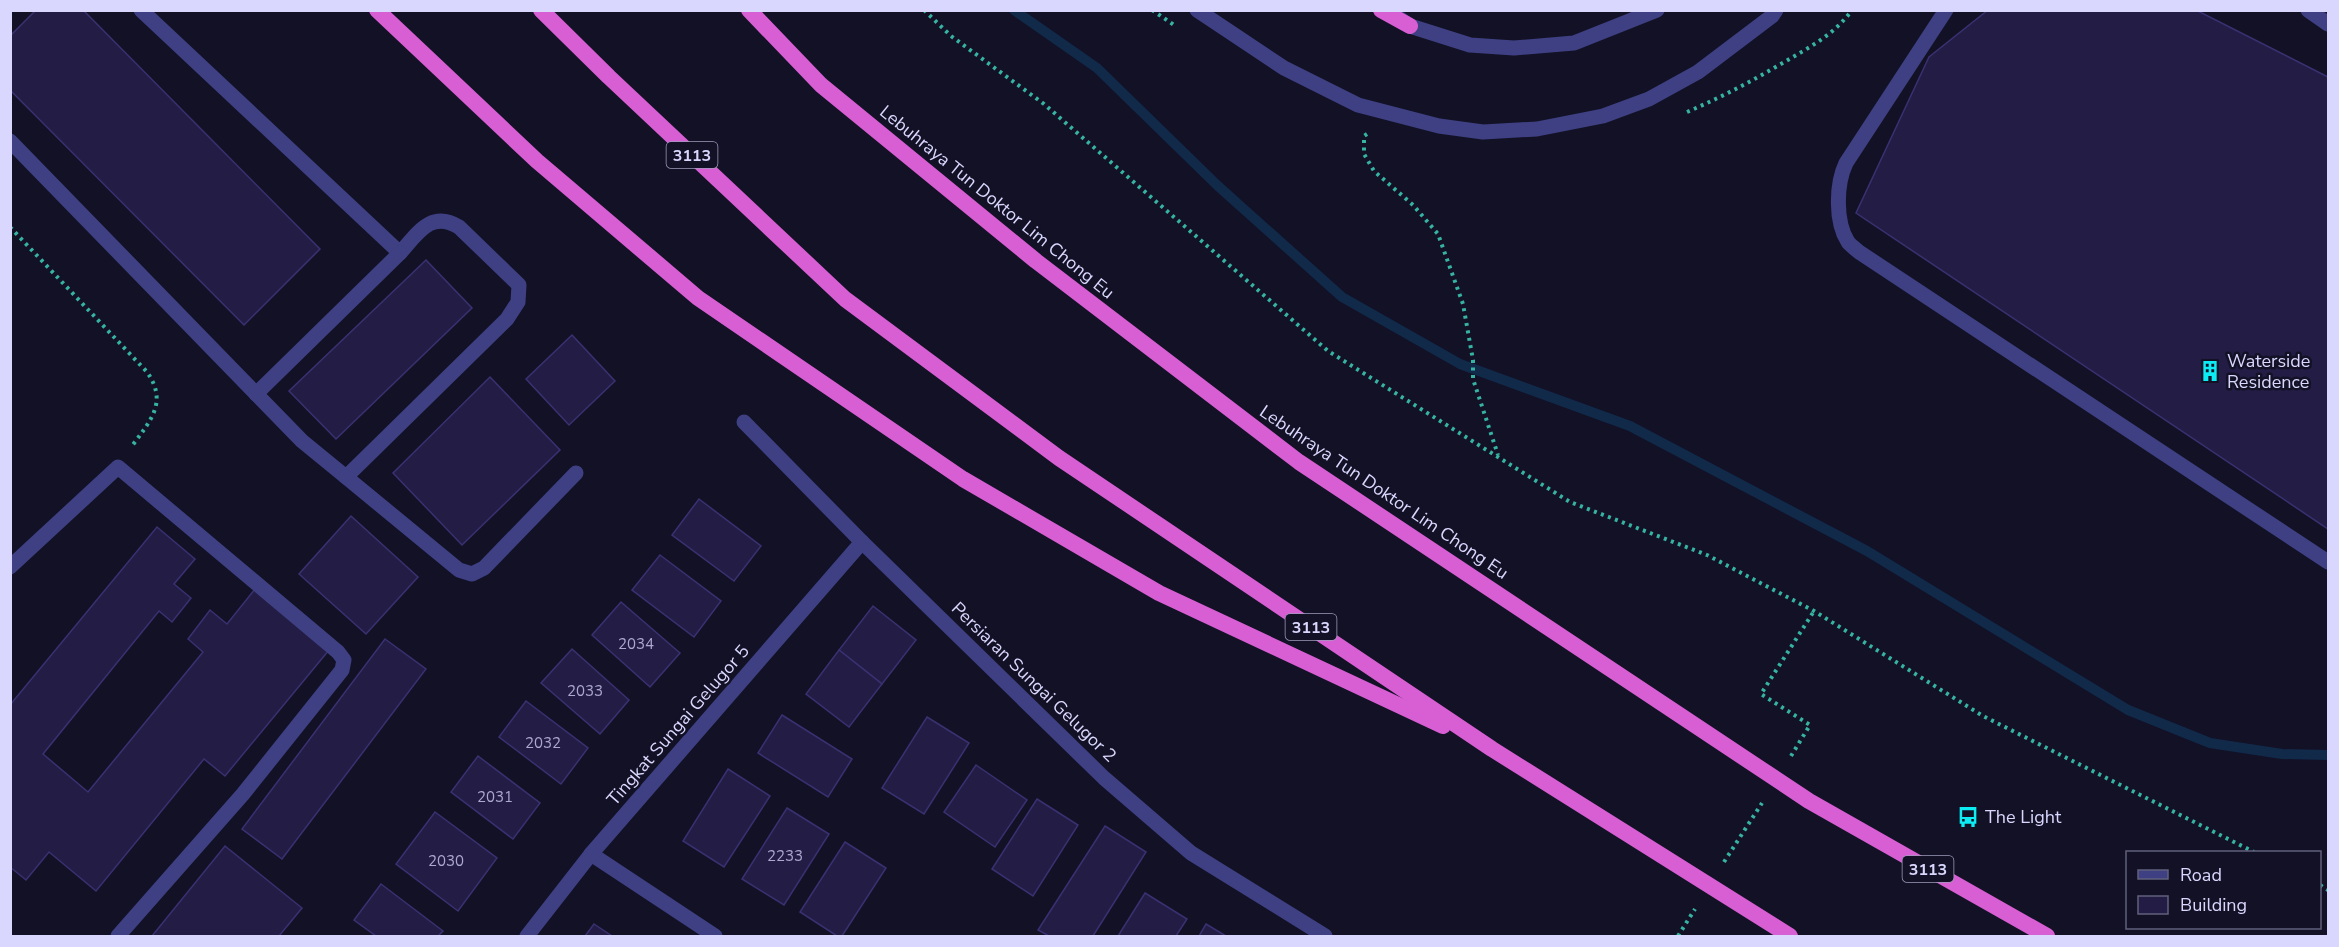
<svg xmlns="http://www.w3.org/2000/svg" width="2339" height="947" font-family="'Nunito Sans',sans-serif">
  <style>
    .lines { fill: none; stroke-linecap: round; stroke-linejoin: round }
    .stream { stroke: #112a4a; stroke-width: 10 }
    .building { fill: #231d46; stroke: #393171; stroke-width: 1.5 }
    .path { stroke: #36b3a3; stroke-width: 4; stroke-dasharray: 3 4.5; stroke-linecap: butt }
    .service { stroke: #3e4083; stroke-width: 15 }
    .minor { stroke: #3e4083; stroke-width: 15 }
    .trunk { stroke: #d75ed3; stroke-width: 16 }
    .labels { text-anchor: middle; stroke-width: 5; stroke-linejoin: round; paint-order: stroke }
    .number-label { font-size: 15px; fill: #aca8cf }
    .shield { fill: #131126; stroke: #9e9cbc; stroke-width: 1.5 }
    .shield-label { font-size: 16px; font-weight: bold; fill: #d9d7fd }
    .street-label { font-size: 18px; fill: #d9d7fd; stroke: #131126 }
    .poi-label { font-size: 18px; fill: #d9d7fd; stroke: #131126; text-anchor: start }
  </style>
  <rect width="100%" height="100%" fill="#131126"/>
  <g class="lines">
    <polyline class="stream" points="1014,10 1097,68 1218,186 1342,297 1460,364 1630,426 1867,551 2128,710 2210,743 2282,754 2328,755"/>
  </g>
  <g class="building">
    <polygon points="36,10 83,10 320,249 244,325 10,90 10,36"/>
    <polygon points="1988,10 2196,10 2328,77 2328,529 1856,213 1929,57"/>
    <polygon points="426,260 472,308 336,439 289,391"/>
    <polygon points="572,335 615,381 569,425 526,379"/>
    <polygon points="490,377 560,450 462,545 393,473"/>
    <polygon points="699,499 761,546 734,581 672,535"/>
    <polygon points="351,516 418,577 366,634 299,574"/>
    <polygon points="157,527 195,559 174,584 191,598 172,622 159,611 43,754 88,792 203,652 188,639 210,610 227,624 255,589 329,650 225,776 204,759 96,891 49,852 26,880 10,867 10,705"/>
    <polygon points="660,555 721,601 694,637 632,590"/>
    <polygon points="621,602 680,653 650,687 592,635"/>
    <polygon points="873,606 916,640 882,684 839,650"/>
    <polygon points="385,639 426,669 282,859 242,829"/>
    <polygon points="572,649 629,700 600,734 541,683"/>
    <polygon points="839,650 882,684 849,727 806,694"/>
    <polygon points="526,701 588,748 561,784 499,737"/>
    <polygon points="782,715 852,759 828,797 758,753"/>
    <polygon points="927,717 969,743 924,814 882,788"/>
    <polygon points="478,756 540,803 513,839 451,792"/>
    <polygon points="976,765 1027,800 995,847 944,812"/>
    <polygon points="728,769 770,796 724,867 683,841"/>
    <polygon points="1037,799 1078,825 1033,896 992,869"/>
    <polygon points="787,808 829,834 784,905 742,879"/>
    <polygon points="435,812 497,858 458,911 396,864"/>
    <polygon points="1105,826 1146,852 1093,936 1049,936 1038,930"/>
    <polygon points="845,842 886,868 842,936 837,936 800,912"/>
    <polygon points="225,846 302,908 279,936 152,936"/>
    <polygon points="381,884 443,931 438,936 376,936 354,920"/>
    <polygon points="1145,893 1187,919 1176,936 1118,936"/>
    <polygon points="594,924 612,936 585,936"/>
    <polygon points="1206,924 1226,936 1199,936"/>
  </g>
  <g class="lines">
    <g class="path">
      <polyline points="924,10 951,36 1044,104 1328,351 1570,502 1707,555 1814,611 1983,716 2254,852"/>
      <polyline points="1152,10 1174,25"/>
      <path d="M 1687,112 C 1722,97 1754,80 1786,61 C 1810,47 1835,34 1852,10"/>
      <polyline points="1367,134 1364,136 1364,154 1374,171 1413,205 1438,234 1463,304 1473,360 1473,379 1498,455"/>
      <path d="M 10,227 L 147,372 C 168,402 151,420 132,446"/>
      <polyline points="1791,756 1810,725 1761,694 1814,611"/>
      <polyline points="1724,862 1762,803"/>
      <polyline points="2320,885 2328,890"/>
      <polyline points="1678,936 1695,909"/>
    </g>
    <g class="service">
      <path d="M 1946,10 L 1846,163 C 1836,184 1835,222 1848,242 C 1851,246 1856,249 1859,252 L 2328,562"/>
      <polyline points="2308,10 2328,24"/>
      <path d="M 10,141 L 302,441 L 346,477 L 507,319 L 518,302 L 519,285 L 459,227 C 431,210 418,233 400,253 L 141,10"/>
      <polyline points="256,394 400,253"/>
      <polyline points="346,477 459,570 472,574 484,568 576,473"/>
      <polyline points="10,567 118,467 338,652 344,660 342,670 243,794 118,936"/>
    </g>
    <g class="minor">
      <polyline points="1197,10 1284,68 1358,105 1439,126 1483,132 1537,129 1603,116 1649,99 1698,72 1772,16 1776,10"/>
      <polyline points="1400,19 1410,26 1470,45 1514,48 1574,43 1657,10"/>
      <polyline points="744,422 862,542 1104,778 1191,853 1325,936"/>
      <polyline points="591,854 715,936"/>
      <polyline points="527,936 591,854 862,542"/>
    </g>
    <g class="trunk">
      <polyline points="377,10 537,161 698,298 963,479 1159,593 1443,726"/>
      <polyline points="541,10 609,77 845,299 1059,458 1492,749 1790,936"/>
      <polyline points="749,10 821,85 1036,261 1299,462 1809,801 2047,936"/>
      <polyline points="1381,10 1410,26"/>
    </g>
  </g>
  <defs>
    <symbol id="building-bare" viewBox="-9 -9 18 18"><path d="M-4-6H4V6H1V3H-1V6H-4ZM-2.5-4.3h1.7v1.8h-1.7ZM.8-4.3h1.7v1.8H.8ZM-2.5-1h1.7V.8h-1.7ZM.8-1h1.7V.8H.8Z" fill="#0debf3" stroke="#131126" stroke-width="2.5" paint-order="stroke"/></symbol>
    <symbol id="bus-bare" viewBox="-9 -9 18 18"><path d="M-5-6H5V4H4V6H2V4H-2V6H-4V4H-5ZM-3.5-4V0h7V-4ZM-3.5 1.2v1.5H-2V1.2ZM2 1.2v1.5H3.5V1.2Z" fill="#0debf3" stroke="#131126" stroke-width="2.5" paint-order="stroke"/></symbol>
  </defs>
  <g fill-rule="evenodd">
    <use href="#building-bare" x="2195" y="356" width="30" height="30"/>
    <use href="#bus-bare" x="1953" y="802" width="30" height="30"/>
  </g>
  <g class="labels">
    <g class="number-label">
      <text x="636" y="649">2034</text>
      <text x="585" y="696">2033</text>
      <text x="543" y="748">2032</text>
      <text x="495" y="802">2031</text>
      <text x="785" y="861">2233</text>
      <text x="446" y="866">2030</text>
    </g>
    <g class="shield">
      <rect x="666.5" y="142" width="51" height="26" rx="4.5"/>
      <rect x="1285.5" y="614" width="51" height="26" rx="4.5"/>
      <rect x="1902.5" y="856" width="51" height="26" rx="4.5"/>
    </g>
    <g class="shield-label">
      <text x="692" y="161">3113</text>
      <text x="1311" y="633">3113</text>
      <text x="1928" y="875">3113</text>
    </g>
    <g class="street-label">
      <text transform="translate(997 202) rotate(39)" y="6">Lebuhraya Tun Doktor Lim Chong Eu</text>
      <text transform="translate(1384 492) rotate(34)" y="6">Lebuhraya Tun Doktor Lim Chong Eu</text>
      <text transform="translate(1034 682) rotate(44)" y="6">Persiaran Sungai Gelugor 2</text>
      <text transform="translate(678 725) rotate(-49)" y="6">Tingkat Sungai Gelugor 5</text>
    </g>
    <g class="poi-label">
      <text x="2227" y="367">Waterside<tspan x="2227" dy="21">Residence</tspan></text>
      <text x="1985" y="823">The Light</text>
    </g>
  </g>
  <rect width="2339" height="947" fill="none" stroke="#d9d7fd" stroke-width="24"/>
  <rect x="2126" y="851" width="195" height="78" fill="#131126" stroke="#62607c" stroke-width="1.5"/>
  <rect x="2138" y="870" width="30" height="9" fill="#3e4083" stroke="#62607c" stroke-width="1.5"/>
  <text x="2180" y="881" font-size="18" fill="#d9d7fd">Road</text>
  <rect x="2138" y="896" width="30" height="18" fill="#231d46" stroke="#62607c" stroke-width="1.5"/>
  <text x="2180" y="911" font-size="18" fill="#d9d7fd">Building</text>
</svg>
